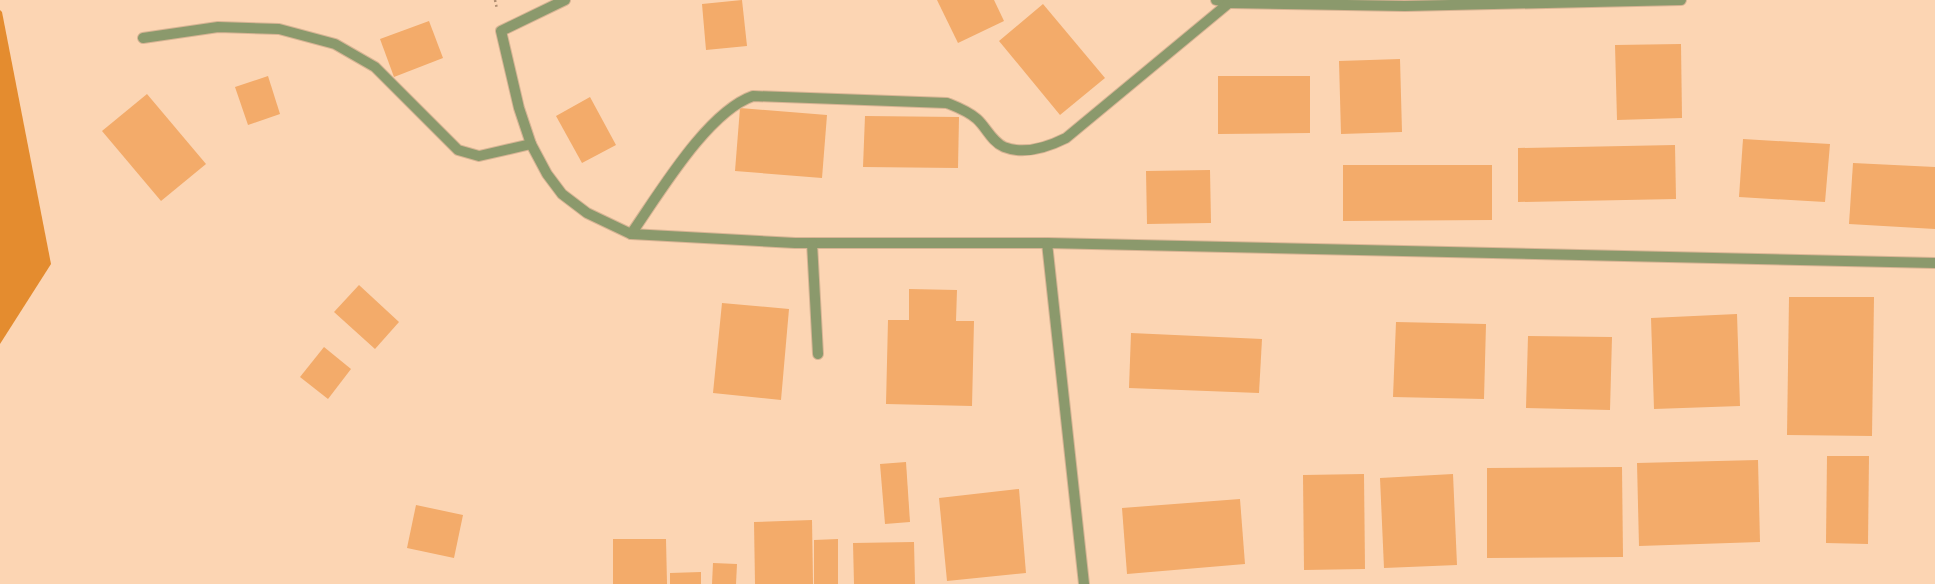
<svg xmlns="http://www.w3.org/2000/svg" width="1935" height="584" font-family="Quicksand,sans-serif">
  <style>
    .forest { fill: #e48c2f }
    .building { fill: #f3ab6a }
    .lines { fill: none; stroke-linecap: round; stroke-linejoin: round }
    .minor-casing { stroke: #d8b494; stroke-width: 12 }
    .path { stroke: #b18f72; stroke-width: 2.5; stroke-dasharray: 2 3; stroke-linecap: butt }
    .minor { stroke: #8b996c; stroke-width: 10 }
  </style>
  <rect width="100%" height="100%" fill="#fcd5b3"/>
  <polygon class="forest" points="0,10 2,12 51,264 0,344"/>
  <g class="building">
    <polygon points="742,0 747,46 706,50 702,4"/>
    <polygon points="937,0 994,0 1004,21 958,43"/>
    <polygon points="1043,4 1105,78 1060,115 999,41"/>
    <polygon points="429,21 443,58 394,77 380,39"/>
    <polygon points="1681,44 1682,118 1617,120 1615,45"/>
    <polygon points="1400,59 1402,132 1341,134 1339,61"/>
    <polygon points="268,76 280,114 248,125 235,87"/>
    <polygon points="1218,76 1310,76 1310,133 1218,134"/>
    <polygon points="147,94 206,164 161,201 102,131"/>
    <polygon points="590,97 616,145 582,163 556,116"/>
    <polygon points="740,108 827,115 822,178 735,171"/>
    <polygon points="865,116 959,117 958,168 863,167"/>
    <polygon points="1743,139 1830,144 1825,202 1739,197"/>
    <polygon points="1675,145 1676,199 1518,202 1518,148"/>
    <polygon points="1853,163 1935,167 1935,229 1849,224"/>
    <polygon points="1343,165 1492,165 1492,220 1343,221"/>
    <polygon points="1210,170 1211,223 1147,224 1146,171"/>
    <polygon points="359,285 399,322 375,349 334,312"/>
    <polygon points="909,289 957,290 956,321 974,321 972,406 886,404 888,320 909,320"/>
    <polygon points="1789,297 1874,297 1872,436 1787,435"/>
    <polygon points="722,303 789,309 781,400 713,393"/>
    <polygon points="1737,314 1740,406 1654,409 1651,318"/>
    <polygon points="1396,322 1486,324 1484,399 1393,397"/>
    <polygon points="1131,333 1262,339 1259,393 1129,388"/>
    <polygon points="1528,336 1612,337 1610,410 1526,408"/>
    <polygon points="324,347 351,369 328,399 300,377"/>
    <polygon points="1827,456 1869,456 1868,544 1826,543"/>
    <polygon points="1758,460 1760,542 1639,546 1637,463"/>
    <polygon points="906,462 910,522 885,524 880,464"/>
    <polygon points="1622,467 1623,557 1487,558 1487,468"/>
    <polygon points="1364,474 1365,569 1304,570 1303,475"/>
    <polygon points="1453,474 1457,565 1384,568 1380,478"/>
    <polygon points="1019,489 1026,573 947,581 939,498"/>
    <polygon points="1240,499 1245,564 1127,574 1122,508"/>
    <polygon points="416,505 463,515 454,558 407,548"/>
    <polygon points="812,520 813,584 755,584 754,522"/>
    <polygon points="613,539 666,539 667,584 613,584"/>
    <polygon points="838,539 838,584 814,584 814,540"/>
    <polygon points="914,542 915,584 854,584 853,543"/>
    <polygon points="713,563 737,564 736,584 712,584"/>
    <polygon points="701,572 701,584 670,584 670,573"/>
  </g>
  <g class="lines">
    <defs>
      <g id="minor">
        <polyline points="565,0 501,31 519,108 531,144 547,174 562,194 587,213 631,234 795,243 1047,243 1935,263"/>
        <polyline points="1216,0 1229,3 1405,6 1681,0"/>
        <polyline points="143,38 218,27 279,29 335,44 375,67 458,150 479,156 531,144"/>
        <path d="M 631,234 C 659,194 707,112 753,96 L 947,103 C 957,107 968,111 977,119 C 986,127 992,142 1004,147 C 1024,155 1048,147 1066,138 L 1229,3"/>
        <polyline points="812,243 818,354"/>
        <polyline points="1047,243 1084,584"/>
      </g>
    </defs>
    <use href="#minor" class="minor-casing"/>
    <polyline class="path" points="495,0 497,9"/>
    <use href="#minor" class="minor"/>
  </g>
</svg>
